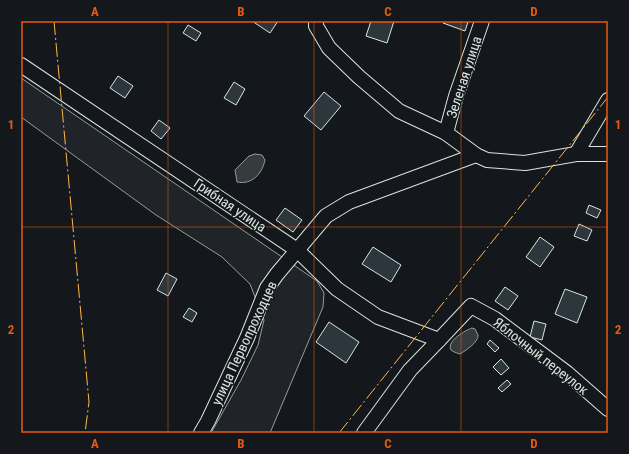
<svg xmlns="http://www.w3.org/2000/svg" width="629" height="454" font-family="'Roboto Condensed',sans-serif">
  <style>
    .green { fill: #202428; stroke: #939e99 }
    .water { fill: #363b3e; stroke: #939e99 }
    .building { fill: #2c363c; stroke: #d8e6dc }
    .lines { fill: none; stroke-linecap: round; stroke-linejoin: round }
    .minor-casing { stroke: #d8e6dc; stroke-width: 16 }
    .minor { stroke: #14181c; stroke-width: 14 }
    .power { stroke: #ffb74d; stroke-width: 1; stroke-dasharray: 14 3 2 3; stroke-linecap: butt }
    .grid { fill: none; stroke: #e8590c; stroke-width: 1; stroke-opacity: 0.55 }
    .labels { text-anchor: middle; stroke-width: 3; stroke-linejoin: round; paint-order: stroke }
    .street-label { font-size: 14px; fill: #d8e6dc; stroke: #14181c }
    .neatline { fill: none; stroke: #e8590c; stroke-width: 1.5 }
    .grid-label { font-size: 13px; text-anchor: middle; font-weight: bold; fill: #e8590c }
  </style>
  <rect width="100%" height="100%" fill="#14181c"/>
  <polygon class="green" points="21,78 317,281 324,293 323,307 270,433 211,433 241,380 258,345 264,320 250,284 222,257 156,215 21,117"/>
  <g class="water">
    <path d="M 255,154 L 262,155 L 265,160 C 262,174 252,185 237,182 L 235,170 L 249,156 Z"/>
    <path d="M 472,328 L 475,329 C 476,331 477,333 478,335 C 479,342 465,351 460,354 C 457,353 453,352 451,350 C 446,341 466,330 472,328 Z"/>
  </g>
  <g class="building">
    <polygon points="252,21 278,21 270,33"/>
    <polygon points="371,21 394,21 387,43 366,36"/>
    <polygon points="444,21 464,21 468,22 465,31 443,23"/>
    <polygon points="188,25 201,33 196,41 183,33"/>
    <polygon points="118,76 133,86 125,98 110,88"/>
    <polygon points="234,82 245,89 236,105 224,98"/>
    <polygon points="324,92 341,106 321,130 304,116"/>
    <polygon points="159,120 170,128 161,139 151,131"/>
    <polygon points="589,205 601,210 597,218 586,213"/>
    <polygon points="285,208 302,220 293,232 276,220"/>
    <polygon points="579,224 592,230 587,241 574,236"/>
    <polygon points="540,237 554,247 540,267 526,257"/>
    <polygon points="373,247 401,265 391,282 362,264"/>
    <polygon points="166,273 177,279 168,296 157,290"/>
    <polygon points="505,287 518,296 508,310 495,301"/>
    <polygon points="565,289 587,297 577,323 555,314"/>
    <polygon points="189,308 197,313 192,322 183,317"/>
    <polygon points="534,321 546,324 542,340 530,337"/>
    <polygon points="329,322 359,342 346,363 316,342"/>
    <polygon points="490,340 499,348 495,352 487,344"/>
    <polygon points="501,359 509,368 501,375 493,367"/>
    <polygon points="507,380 511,384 502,392 498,388"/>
  </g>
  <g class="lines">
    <defs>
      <g id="minor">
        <polyline points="316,21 316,26 329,48 359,77 399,111 446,133 476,155 487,160 525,163 576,154 608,154"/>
        <polyline points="21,65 297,250 337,289 378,317 439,340"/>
        <polyline points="446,133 456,96 482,21"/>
        <polyline points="576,154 608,100"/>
        <polyline points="201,433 208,421 247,338 267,288 277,274 326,216 349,202 476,155"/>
        <polyline points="364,433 410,370 439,340 471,306 495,319 567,373 608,409"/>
      </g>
    </defs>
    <use href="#minor" class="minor-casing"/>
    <use href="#minor" class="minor"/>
    <g class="power">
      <polyline points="54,21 89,402 85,433"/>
      <polyline points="339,433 608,97"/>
    </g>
  </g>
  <path class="grid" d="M 168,21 L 168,433M 314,21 L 314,433M 461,21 L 461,433M 21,227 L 608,227"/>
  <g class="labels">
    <g class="street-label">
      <text transform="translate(464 77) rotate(-72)" y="5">Зеленая улица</text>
      <text transform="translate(230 205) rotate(34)" y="5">Грибная улица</text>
      <text transform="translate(244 343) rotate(-65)" y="5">улица Первопроходцев</text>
      <text transform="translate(541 356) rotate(38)" y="5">Яблочный переулок</text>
    </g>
  </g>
  <rect width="629" height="454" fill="none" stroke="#14181c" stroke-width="44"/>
  <rect x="22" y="22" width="585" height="410" class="neatline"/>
  <g class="grid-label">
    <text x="95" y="16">A</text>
    <text x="241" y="16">B</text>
    <text x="388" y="16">C</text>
    <text x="534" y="16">D</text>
    <text x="11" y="129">1</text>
    <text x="618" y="129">1</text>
    <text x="11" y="334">2</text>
    <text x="618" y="334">2</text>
    <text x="95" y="448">A</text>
    <text x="241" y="448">B</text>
    <text x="388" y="448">C</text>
    <text x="534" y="448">D</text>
  </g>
</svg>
